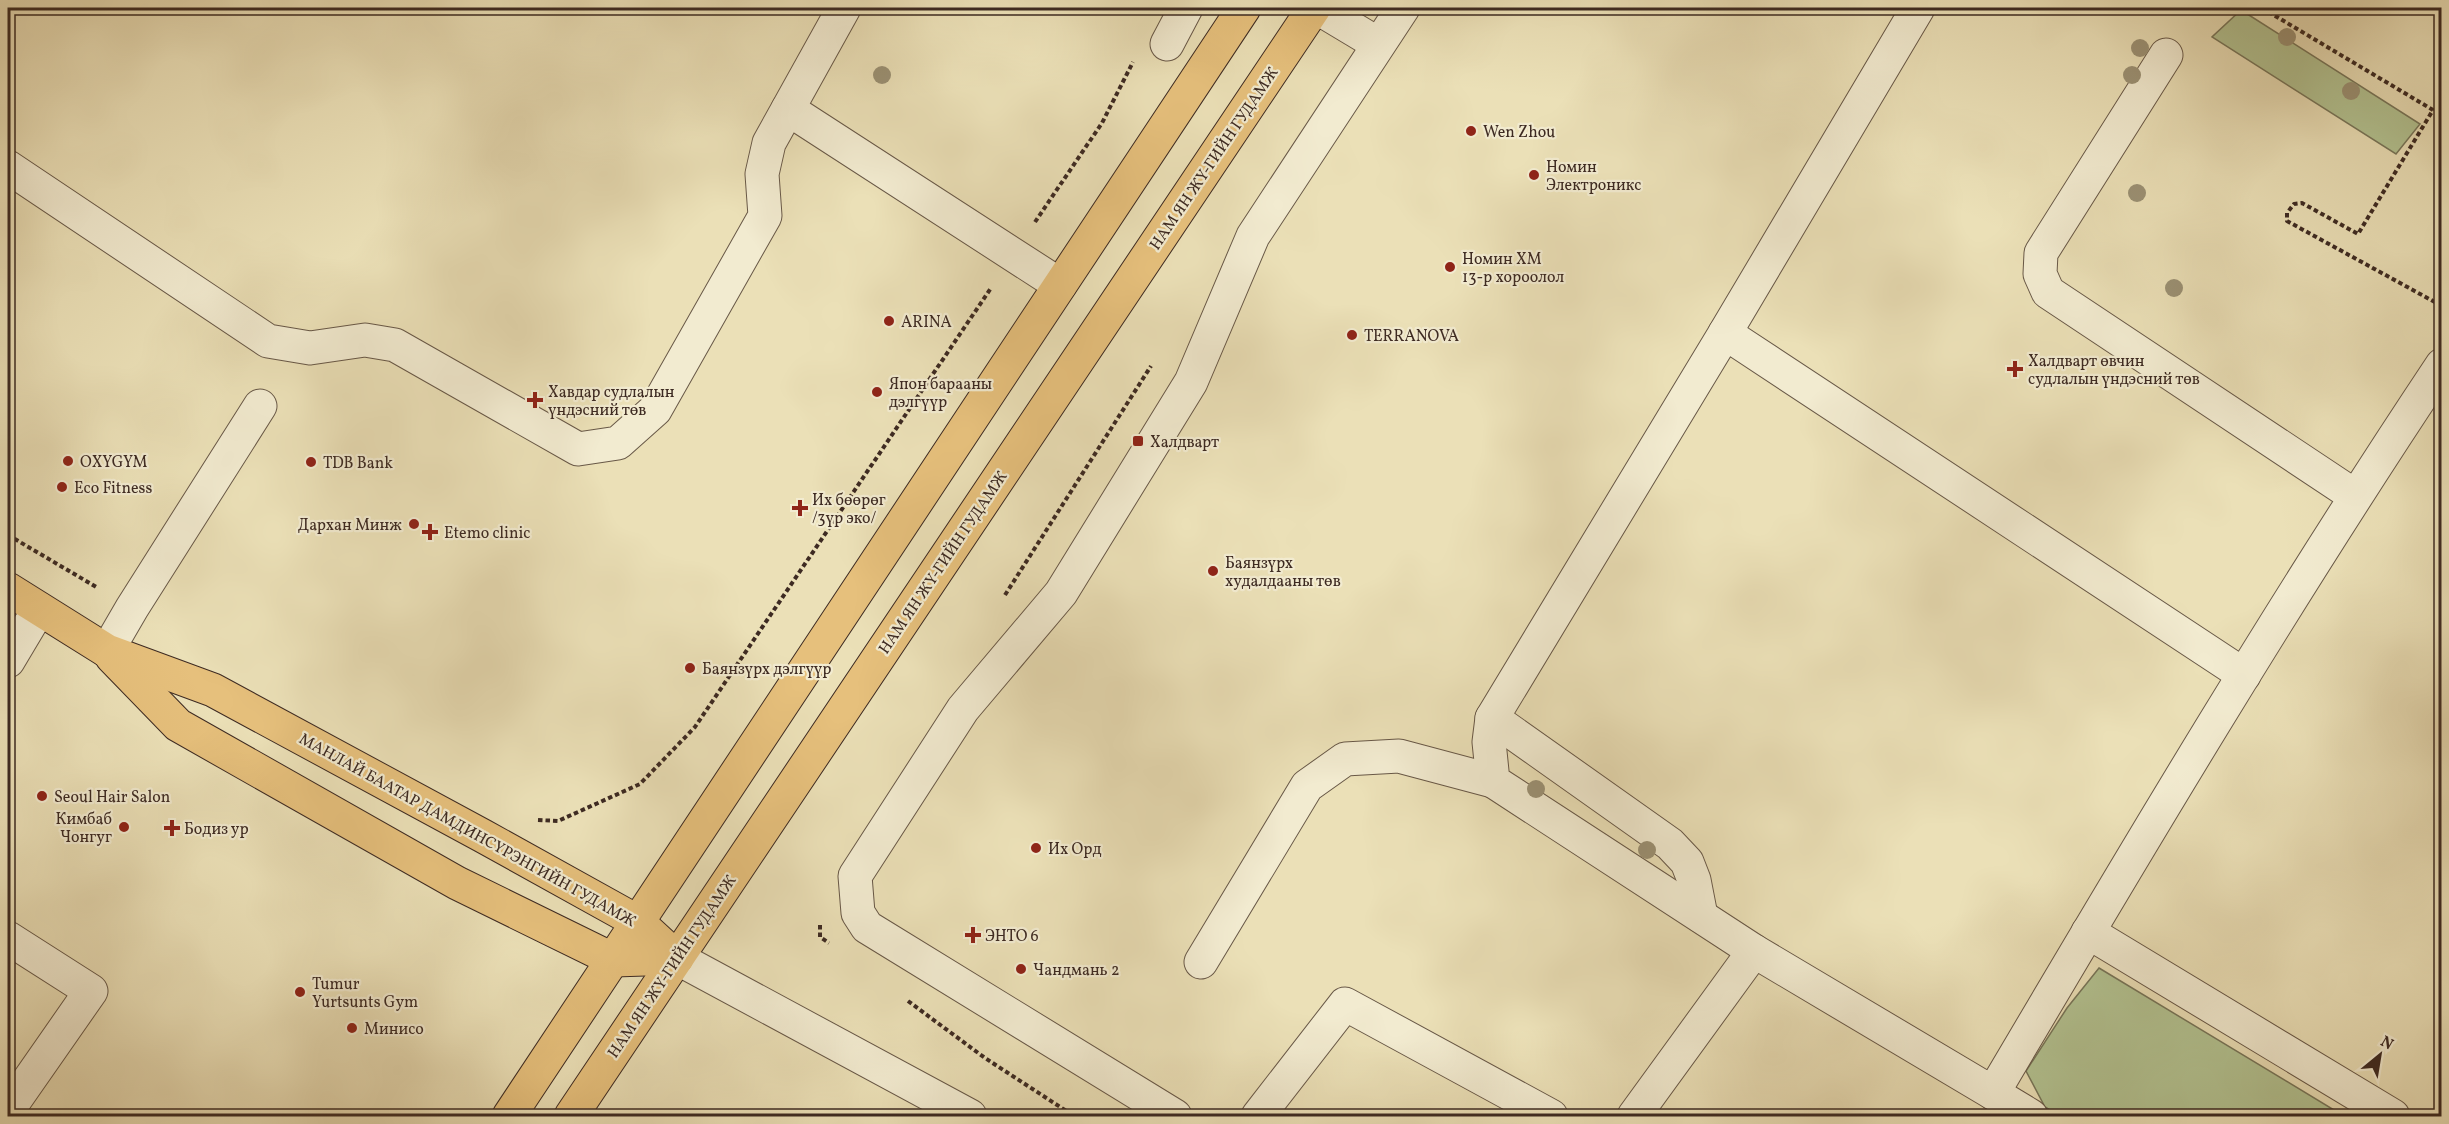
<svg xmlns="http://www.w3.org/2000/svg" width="2449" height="1124" font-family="Vollkorn,serif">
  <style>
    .green { fill: #b3c392; stroke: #78765a; stroke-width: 1.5 }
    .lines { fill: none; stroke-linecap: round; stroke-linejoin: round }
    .minor-casing { stroke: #685847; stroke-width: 35 }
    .major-casing { stroke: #3d2a22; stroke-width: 35 }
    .path { stroke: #3d2a22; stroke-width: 4; stroke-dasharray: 4.5 3; stroke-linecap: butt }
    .minor { stroke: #f2ebd0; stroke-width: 33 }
    .major { stroke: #e6c07c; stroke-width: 33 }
    .tree { fill: #9b9174 }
    .poi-dot { fill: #8f2418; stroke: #f2ebd0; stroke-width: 2 }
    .labels { text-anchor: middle; stroke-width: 4.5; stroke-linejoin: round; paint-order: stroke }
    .poi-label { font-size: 16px; fill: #3d2a22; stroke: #f2ebd0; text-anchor: start }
    .street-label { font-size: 16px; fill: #3d2a22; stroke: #f2ebd0 }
  </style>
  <rect width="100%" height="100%" fill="#ebe0b7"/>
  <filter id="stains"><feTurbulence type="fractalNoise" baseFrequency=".00333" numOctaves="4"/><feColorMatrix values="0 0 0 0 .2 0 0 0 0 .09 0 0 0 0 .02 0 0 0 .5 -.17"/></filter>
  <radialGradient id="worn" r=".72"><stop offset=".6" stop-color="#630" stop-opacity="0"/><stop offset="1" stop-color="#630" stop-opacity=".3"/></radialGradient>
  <g class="green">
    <polygon points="2241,10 2420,124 2396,154 2212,37"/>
    <polygon points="2099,968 2344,1116 2060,1116 2045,1107 2026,1071 2067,1008"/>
  </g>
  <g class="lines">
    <defs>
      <g id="minor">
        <polyline points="1318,8 1378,44"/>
        <polyline points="1167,44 1186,8"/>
        <polyline points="2166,55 2041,253 2040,274 2048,292 2355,496"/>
        <polyline points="788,109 1060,285"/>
        <polyline points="8,167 268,341 310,348 365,340 395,345 578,449 618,443 655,410 765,216 762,174 769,143 844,8"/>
        <polyline points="1725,333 1918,8"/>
        <polyline points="107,651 132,608 260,406"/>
        <polyline points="8,661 39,609"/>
        <polyline points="1492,718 1670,844 1687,862 1694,880 1701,916"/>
        <polyline points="2088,932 2393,1116"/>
        <polyline points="8,938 91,991 8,1110"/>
        <polyline points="1754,951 1493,781 1489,742 1492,718 1725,333 2244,675"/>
        <polyline points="677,958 970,1116"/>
        <polyline points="1201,962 1307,786 1345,759 1399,756 1493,781"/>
        <polyline points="1993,1093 2031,1116"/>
        <polyline points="1175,1116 867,927 858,913 855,876 963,709 1061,593 1191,382 1253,236 1403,8"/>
        <polyline points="1258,1116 1345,1004 1551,1116"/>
        <path d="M 1634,1116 L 1754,951 L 1993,1093 C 2138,847 2284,602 2442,365"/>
      </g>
      <g id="major">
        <polyline points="8,589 107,651 213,690 483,836 638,922 677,958"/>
        <polyline points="112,657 178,725 457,883 614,960 677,958"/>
        <polyline points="509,1116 1244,8"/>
        <polyline points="571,1116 1314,8"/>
      </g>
    </defs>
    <use href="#minor" class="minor-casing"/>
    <use href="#major" class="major-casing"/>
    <g class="path">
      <polyline points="2262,8 2433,110 2358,234 2302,203 2294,204 2287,213 2287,221 2442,306"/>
      <polyline points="1035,222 1102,123 1133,62"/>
      <polyline points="8,535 98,588"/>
      <polyline points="1005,595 1151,366"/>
      <polyline points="538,820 558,821 640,784 695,727 991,288"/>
      <polyline points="820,925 820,937 829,943"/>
      <polyline points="908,1001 985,1058 1074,1116"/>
    </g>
    <use href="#minor" class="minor"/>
    <use href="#major" class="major"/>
  </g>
  <g class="tree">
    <circle cx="2287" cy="37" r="9"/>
    <circle cx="2140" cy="48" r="9"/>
    <circle cx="882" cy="75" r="9"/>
    <circle cx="2132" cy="75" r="9"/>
    <circle cx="2351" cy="91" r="9"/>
    <circle cx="2137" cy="193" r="9"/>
    <circle cx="2174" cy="288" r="9"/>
    <circle cx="1536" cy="789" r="9"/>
    <circle cx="1647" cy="850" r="9"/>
  </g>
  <g class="poi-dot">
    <circle cx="1471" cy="131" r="6"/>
    <circle cx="1534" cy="175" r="6"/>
    <circle cx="1450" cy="267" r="6"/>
    <circle cx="889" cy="321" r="6"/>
    <circle cx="1352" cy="335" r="6"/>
    <path d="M2012 360h6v6h6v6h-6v6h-6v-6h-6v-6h6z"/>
    <circle cx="877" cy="392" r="6"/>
    <path d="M532 391h6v6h6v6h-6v6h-6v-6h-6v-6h6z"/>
    <rect x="1132" y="435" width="12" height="12" rx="3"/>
    <circle cx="68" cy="461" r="6"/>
    <circle cx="311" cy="462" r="6"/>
    <circle cx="62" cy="487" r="6"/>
    <path d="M797 499h6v6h6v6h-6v6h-6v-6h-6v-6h6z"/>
    <circle cx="414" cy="524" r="6"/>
    <path d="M427 523h6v6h6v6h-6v6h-6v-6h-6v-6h6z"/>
    <circle cx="1213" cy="571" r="6"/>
    <circle cx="690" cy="668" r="6"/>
    <circle cx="42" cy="796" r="6"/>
    <circle cx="124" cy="827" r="6"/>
    <path d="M169 819h6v6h6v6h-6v6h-6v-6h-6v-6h6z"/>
    <circle cx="1036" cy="848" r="6"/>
    <path d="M970 926h6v6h6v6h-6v6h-6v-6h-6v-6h6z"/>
    <circle cx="1021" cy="969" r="6"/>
    <circle cx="300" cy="992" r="6"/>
    <circle cx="352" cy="1028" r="6"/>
  </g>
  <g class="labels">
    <g class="poi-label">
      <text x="1483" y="137">Wen Zhou</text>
      <text x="1546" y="172">Номин<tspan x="1546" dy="18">Электроникс</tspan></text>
      <text x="1462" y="264">Номин ХМ<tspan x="1462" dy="18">13-р хороолол</tspan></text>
      <text x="901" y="327">ARINA</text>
      <text x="1364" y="341">TERRANOVA</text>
      <text x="2028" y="366">Халдварт өвчин<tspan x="2028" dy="18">судлалын үндэсний төв</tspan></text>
      <text x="889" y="389">Япон барааны<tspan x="889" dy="18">дэлгүүр</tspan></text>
      <text x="548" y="397">Хавдар судлалын<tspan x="548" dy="18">үндэсний төв</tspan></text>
      <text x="1150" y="447">Халдварт</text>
      <text x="80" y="467">OXYGYM</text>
      <text x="323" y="468">TDB Bank</text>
      <text x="74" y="493">Eco Fitness</text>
      <text x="812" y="505">Их бөөрөг<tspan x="812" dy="18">/3үр эко/</tspan></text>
      <text x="402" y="530" text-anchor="end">Дархан Минж</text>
      <text x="444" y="538">Etemo clinic</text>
      <text x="1225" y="568">Баянзүрх<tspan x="1225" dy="18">худалдааны төв</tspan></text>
      <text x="702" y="674">Баянзүрх дэлгүүр</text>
      <text x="54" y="802">Seoul Hair Salon</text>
      <text x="112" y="824" text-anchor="end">Кимбаб<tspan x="112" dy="18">Чонгуг</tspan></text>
      <text x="184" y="834">Бодиз ур</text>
      <text x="1048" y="854">Их Орд</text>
      <text x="985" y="941">ЭНТО 6</text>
      <text x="1033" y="975">Чандмань 2</text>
      <text x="312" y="989">Tumur<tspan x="312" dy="18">Yurtsunts Gym</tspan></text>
      <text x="364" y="1034">Минисо</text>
    </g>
    <g class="street-label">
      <text transform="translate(1213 158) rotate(-56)" y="6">НАМ ЯН ЖҮ-ГИЙН ГУДАМЖ</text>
      <text transform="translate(942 562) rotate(-56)" y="6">НАМ ЯН ЖҮ-ГИЙН ГУДАМЖ</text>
      <text transform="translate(468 829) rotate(29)" y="6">МАНЛАЙ БААТАР ДАМДИНСҮРЭНГИЙН ГУДАМЖ</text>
      <text transform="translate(671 966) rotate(-56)" y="6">НАМ ЯН ЖҮ-ГИЙН ГУДАМЖ</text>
    </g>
  </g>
  <rect width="2449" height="1124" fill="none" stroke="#ebe0b7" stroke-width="30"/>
  <rect x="9" y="9" width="2431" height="1106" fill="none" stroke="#3d2a22" stroke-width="3"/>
  <rect x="15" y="15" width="2419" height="1094" fill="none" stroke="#3d2a22" stroke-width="1.5"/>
  <g transform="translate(2380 1055) rotate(30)" stroke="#f2ebd0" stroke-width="4.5" paint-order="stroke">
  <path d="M0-4.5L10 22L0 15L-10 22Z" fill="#3d2a22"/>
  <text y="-9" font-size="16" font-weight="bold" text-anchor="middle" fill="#3d2a22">N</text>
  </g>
  <rect width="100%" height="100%" filter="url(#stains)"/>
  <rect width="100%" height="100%" fill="url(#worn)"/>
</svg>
